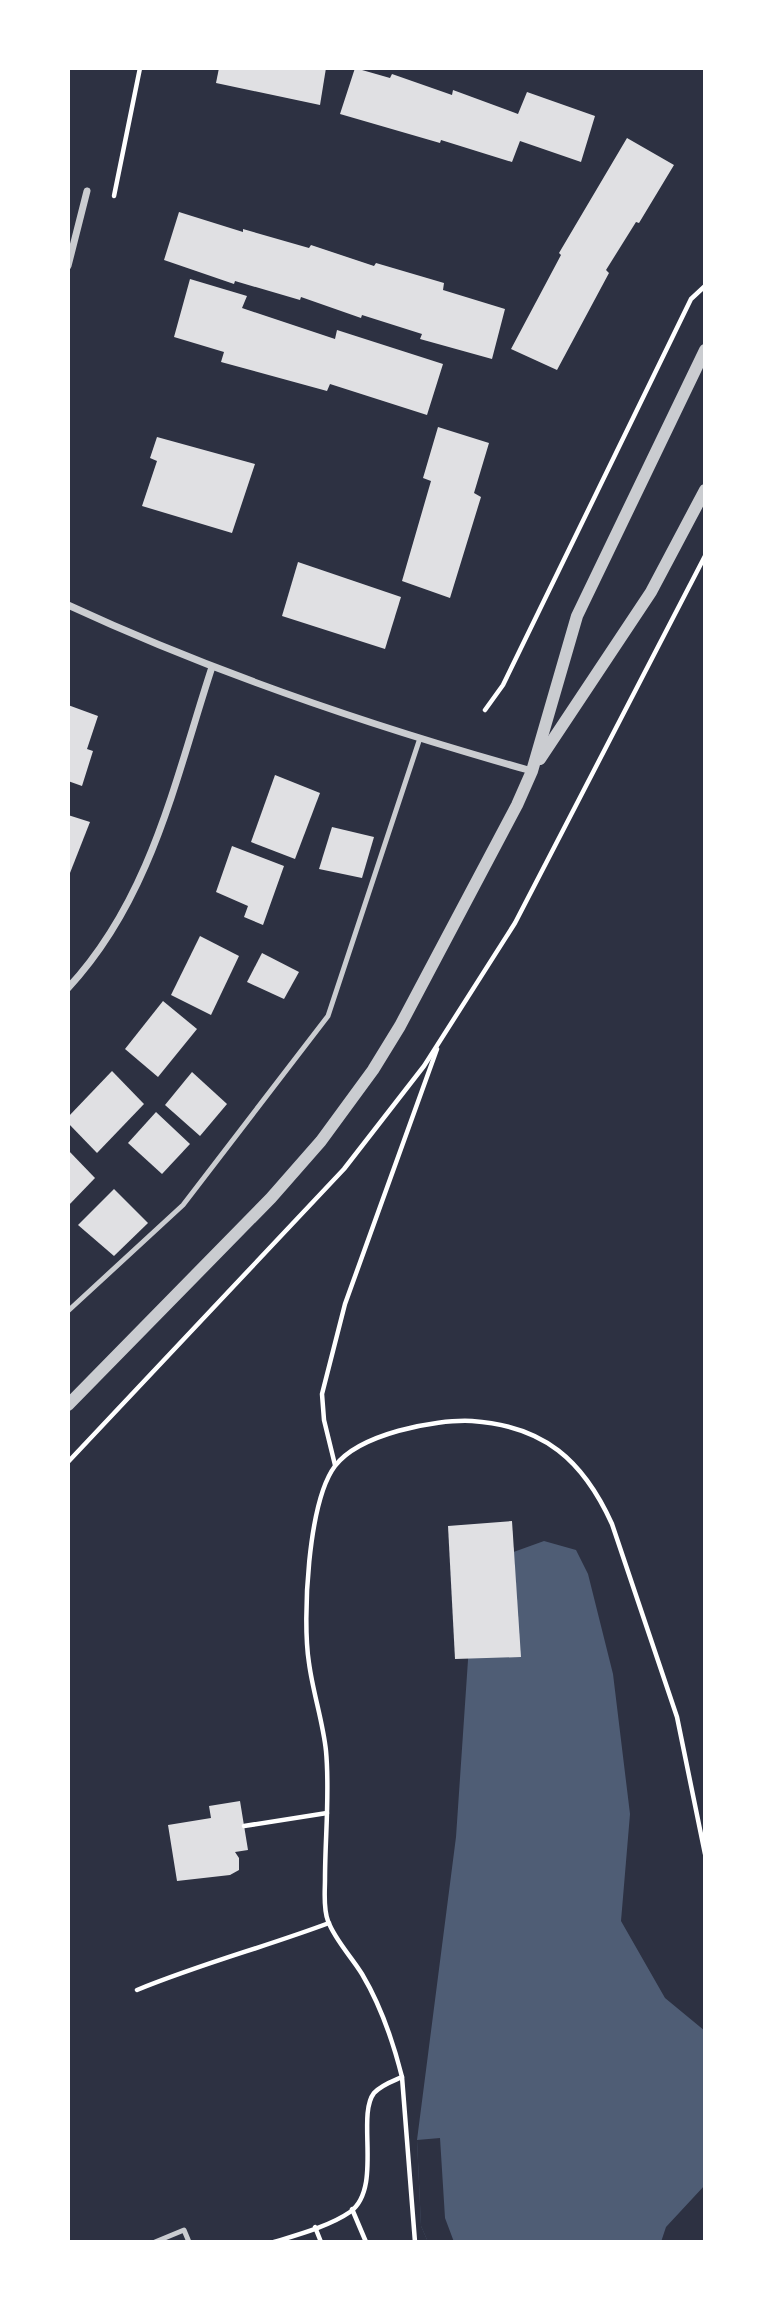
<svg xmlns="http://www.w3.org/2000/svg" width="773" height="2310" font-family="Rubik,sans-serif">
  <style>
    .water { fill: #4f5d75 }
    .pier { fill: #2d3142 }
    .building { fill: #e0e0e3 }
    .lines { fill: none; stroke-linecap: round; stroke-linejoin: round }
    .path { stroke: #fff; stroke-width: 4.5 }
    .service { stroke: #caccd0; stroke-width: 5 }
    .minor { stroke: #caccd0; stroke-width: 7 }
    .tertiary { stroke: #caccd0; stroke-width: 12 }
  </style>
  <rect width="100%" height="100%" fill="#2d3142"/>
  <polygon class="water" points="544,1541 576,1550 588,1574 613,1674 630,1814 621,1921 665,1998 705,2031 705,2185 666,2227 661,2242 428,2242 421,2226 417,2140 456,1837 472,1601 508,1554"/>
  <polygon class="pier" points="440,2138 445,2218 454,2242 428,2242 421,2226 417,2140"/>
  <g class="building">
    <polygon points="219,68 326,68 320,105 216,83"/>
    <polygon points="355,68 390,78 392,74 452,95 453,90 518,114 527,92 595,116 581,162 520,141 512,162 441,140 440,143 340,114"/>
    <polygon points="627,138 674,165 639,223 636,222 606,270 609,273 557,370 511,349 561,255 559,253"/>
    <polygon points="179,212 243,232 243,229 309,248 311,245 374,266 376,263 444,283 443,290 505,309 492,359 420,339 422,334 362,315 361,318 301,297 300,300 235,281 234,284 164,260"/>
    <polygon points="190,279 247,296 242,308 335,339 337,330 443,364 427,415 330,384 327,391 221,362 224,352 174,337"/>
    <polygon points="438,427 489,443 474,493 481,497 450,598 402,581 431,481 423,478"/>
    <polygon points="157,437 255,464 232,533 142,506 157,461 150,458"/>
    <polygon points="298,562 401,597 385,649 282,616"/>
    <polygon points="68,705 98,716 87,749 93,751 82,786 68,781"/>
    <polygon points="275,775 320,793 295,859 251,842"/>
    <polygon points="68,815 90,822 68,878"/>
    <polygon points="332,827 374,837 362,878 319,869"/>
    <polygon points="232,846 284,866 263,925 244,917 248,906 216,892"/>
    <polygon points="200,936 239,956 211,1015 171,995"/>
    <polygon points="262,953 299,972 284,999 247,982"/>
    <polygon points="163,1001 197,1029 158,1077 125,1049"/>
    <polygon points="112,1071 144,1104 97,1153 68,1123 68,1117"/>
    <polygon points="192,1072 227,1104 200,1136 165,1105"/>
    <polygon points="156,1112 190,1144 162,1174 128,1143"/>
    <polygon points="68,1150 95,1178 68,1206"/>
    <polygon points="114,1189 148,1223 114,1256 78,1225"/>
    <polygon points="512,1521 521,1657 455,1659 448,1526"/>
    <polygon points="240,1801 248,1850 235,1852 239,1858 239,1870 230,1875 177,1881 168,1825 211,1818 209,1806"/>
  </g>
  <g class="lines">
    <g class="path">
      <polyline points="114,196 140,68"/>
      <polyline points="485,710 503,685 691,299 705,286"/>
      <polyline points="68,1462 344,1169 424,1066 515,923 705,556"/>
      <polyline points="335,1465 324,1420 322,1394 345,1304 437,1049"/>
      <polyline points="244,1826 327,1813"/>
      <path d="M 137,1990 C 200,1964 265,1947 329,1923"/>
      <polyline points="352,2209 366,2242"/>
      <polyline points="315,2227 321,2242"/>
      <path d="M 274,2242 C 297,2235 330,2226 350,2212 C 383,2188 356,2116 374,2093 C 381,2085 393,2081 402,2077"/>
      <path d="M 415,2242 L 402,2077 C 393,2041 381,2006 362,1974 C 351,1956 335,1940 328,1921 C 323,1908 325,1892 325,1879 C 325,1837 330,1793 326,1751 C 323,1722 313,1693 309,1663 C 302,1619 308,1502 335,1466 C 359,1434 435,1419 472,1421 C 544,1426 583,1460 612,1524 L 677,1717 L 705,1854"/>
    </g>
    <g class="service">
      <polyline points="68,1311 183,1205 328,1016 420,738"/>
      <polyline points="155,2242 184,2230 189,2242"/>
    </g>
    <g class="minor">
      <polyline points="68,266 87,191"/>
      <path d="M 68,605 C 217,674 374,727 532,771"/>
      <path d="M 68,988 C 151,899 175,780 212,667"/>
    </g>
    <g class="tertiary">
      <polyline points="540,759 651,592 705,490"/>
      <polyline points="68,1405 271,1198 321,1141 373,1070 400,1026 517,805 532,771 577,616 705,350"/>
    </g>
  </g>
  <rect width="773" height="2310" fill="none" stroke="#ffffff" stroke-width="140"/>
</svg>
